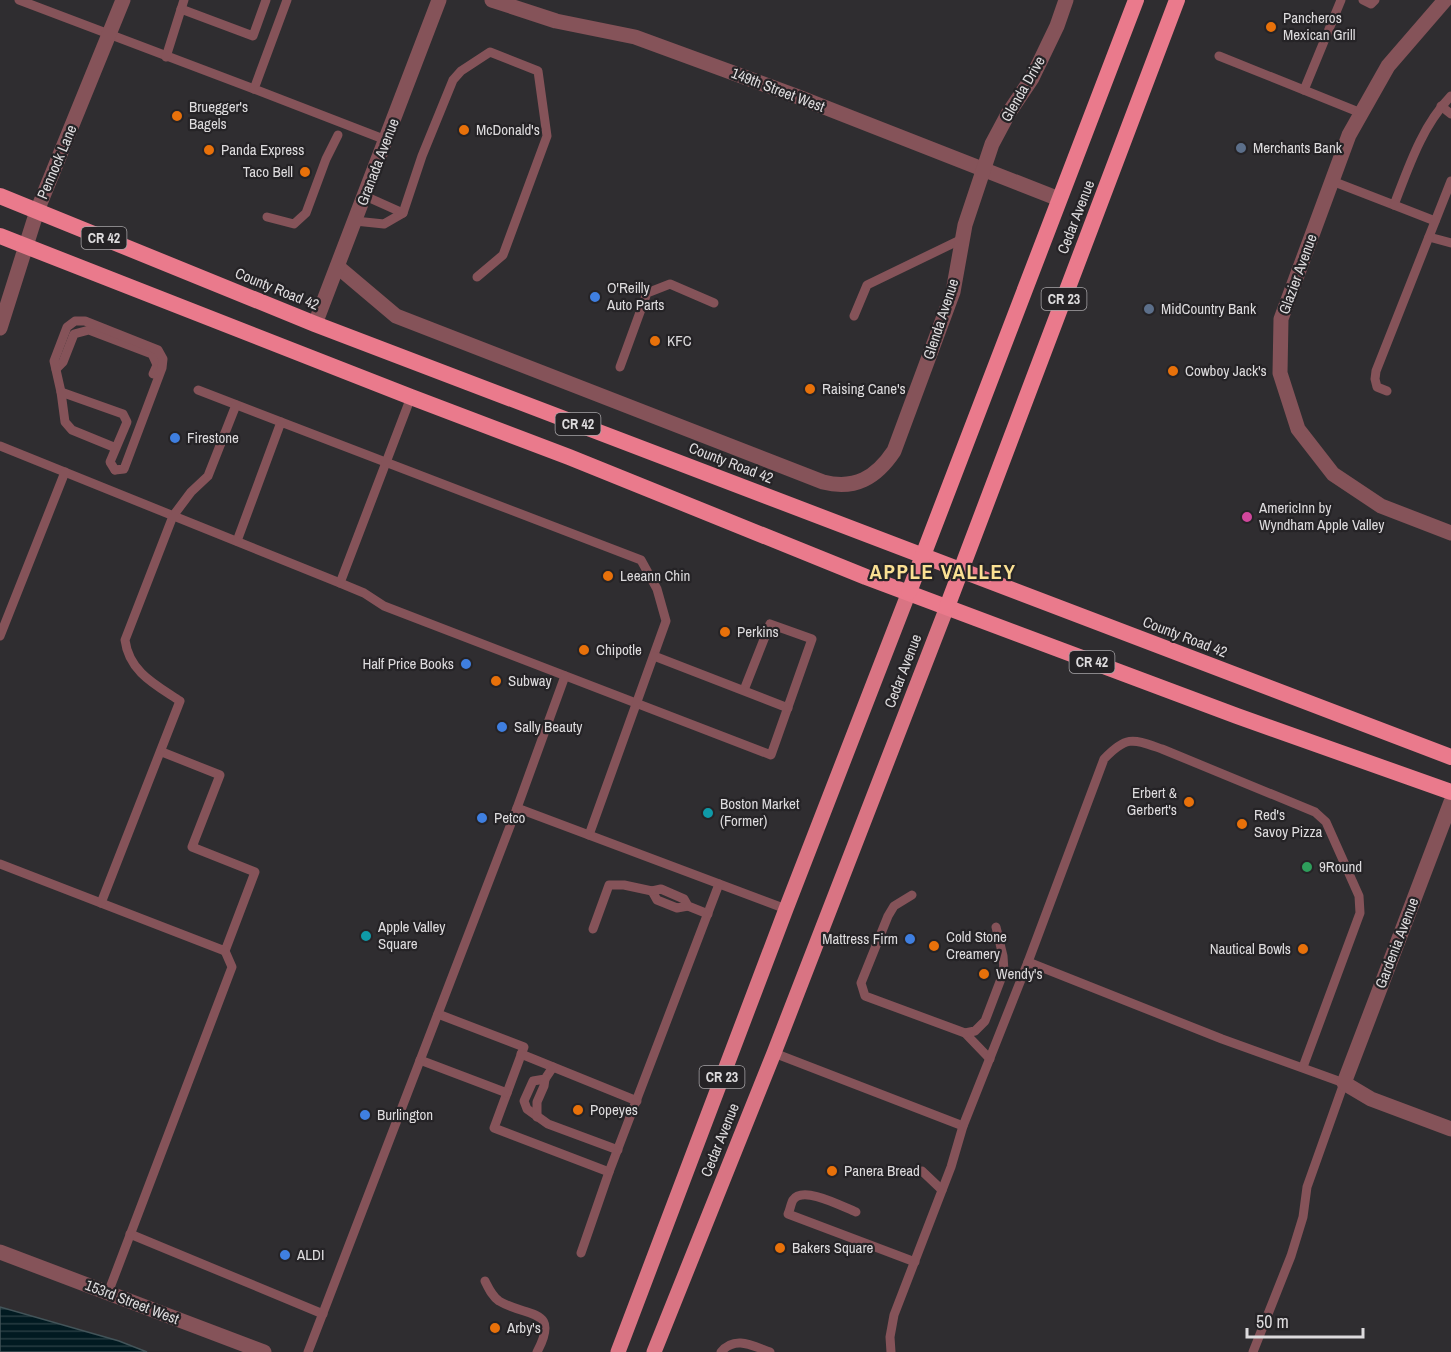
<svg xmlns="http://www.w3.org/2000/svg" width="1451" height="1352" font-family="'Archivo Narrow',sans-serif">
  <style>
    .water { fill: url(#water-rules); stroke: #435459; stroke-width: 1.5 }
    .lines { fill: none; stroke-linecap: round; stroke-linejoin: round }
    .service { stroke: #855359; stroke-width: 9 }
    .minor { stroke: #855359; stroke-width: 15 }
    .tertiary { stroke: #855359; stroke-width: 15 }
    .primary { stroke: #d97483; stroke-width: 15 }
    .trunk { stroke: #ea7a8c; stroke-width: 16 }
    .food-dot { fill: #e8710a; stroke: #252326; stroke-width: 2 }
    .service-dot { fill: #5c6f8a; stroke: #252326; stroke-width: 2 }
    .shop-dot { fill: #3f7fe0; stroke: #252326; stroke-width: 2 }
    .hotel-dot { fill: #d1479c; stroke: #252326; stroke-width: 2 }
    .culture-dot { fill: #0f9aa8; stroke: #252326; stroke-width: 2 }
    .leisure-dot { fill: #2e9e5b; stroke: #252326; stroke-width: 2 }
    .labels { text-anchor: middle; stroke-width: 4.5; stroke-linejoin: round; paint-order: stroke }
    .shield { fill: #252326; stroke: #a6a4a6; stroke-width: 1.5 }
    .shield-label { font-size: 14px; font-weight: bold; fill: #dddbdd }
    .poi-label { font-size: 15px; fill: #dddbdd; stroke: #252326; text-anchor: start }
    .street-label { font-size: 15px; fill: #dddbdd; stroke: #252326 }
    .district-label { font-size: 21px; font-weight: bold; letter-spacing: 1.5px; fill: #fae093; stroke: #252326 }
  </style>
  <defs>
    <pattern id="water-rules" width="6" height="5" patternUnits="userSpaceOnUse" patternTransform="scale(1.5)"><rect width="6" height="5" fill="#011a21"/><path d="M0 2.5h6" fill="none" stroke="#263b41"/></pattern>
  </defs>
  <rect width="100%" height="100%" fill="#2f2d30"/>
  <polygon class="water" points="0,1307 119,1341 147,1352 0,1352"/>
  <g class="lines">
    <g class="service">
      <polyline points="19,0 254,89"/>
      <polyline points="287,0 254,89 386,140"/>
      <polyline points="1363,0 1371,4 1375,0"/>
      <polyline points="181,9 253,36 266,0"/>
      <polyline points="1219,56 1361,113"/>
      <polyline points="166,57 184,0"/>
      <polyline points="1304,90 1341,0"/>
      <polyline points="1441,106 1451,114"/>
      <path d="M 1332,181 L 1394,205 C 1409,166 1422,126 1451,96"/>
      <polyline points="365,196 403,213"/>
      <polyline points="1394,205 1435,221"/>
      <polyline points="267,217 294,224 306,213 326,159 338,135"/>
      <polyline points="355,221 384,224 403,213 422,156 453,80 461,71 490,52 538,71 547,136 503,255 477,277"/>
      <polyline points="1429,237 1451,243"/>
      <polyline points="854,316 867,285 962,239"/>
      <polyline points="620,367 647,293 670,284 714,303"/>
      <polyline points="56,369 63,362 74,334 89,330 152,354 157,365 153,374"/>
      <polyline points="198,390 281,422"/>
      <polyline points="1387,391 1377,387 1375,379 1376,371 1451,181"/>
      <polyline points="61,392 54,361 67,327 75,321 85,321 158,350 163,359 162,368 124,469 115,470"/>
      <polyline points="0,446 340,583 364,593 384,606 771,755 812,639 770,624 744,690"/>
      <polyline points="115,470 110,462 127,422 123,414 61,392 65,422 72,430 116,448"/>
      <polyline points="237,541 281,422 641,560 657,589 666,621 589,835"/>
      <polyline points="340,583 411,397"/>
      <polyline points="0,636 65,472"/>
      <polyline points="654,656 788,708"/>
      <polyline points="517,808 786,909"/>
      <polyline points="0,864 225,951 255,872 192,847 220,775 162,752"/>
      <polyline points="652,891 657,900 677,908 688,906"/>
      <polyline points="912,895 894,906 888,916 861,983 865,996 965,1033 990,1059"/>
      <path d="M 101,903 L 180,701 C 156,685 129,672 125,640 L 173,516 L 191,492 L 208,476 L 236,405"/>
      <polyline points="593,929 609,885 624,885 652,891 661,889 684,899 688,906 708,914"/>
      <polyline points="1028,962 1222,1039 1344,1083 1307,1187 1303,1217 1291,1256 1253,1352"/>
      <polyline points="438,1014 524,1047 494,1128 609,1172"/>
      <polyline points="965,1033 975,1031 985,1021 1004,971 1003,956 996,927"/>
      <polyline points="774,1053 963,1126"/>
      <polyline points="521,1054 637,1101"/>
      <polyline points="420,1060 507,1093"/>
      <polyline points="553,1067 545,1079 533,1081 524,1101 527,1109 548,1124 618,1150"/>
      <polyline points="537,1117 537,1102 544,1086 545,1079"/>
      <polyline points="922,1171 942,1190"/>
      <path d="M 856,1212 C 843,1207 803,1185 793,1200 C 791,1203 790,1210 788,1214 L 915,1262"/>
      <polyline points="130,1234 323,1314"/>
      <polyline points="581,1253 609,1172 719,884"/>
      <path d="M 485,1281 C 489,1289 492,1296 499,1301 C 527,1318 561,1307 537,1352"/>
      <polyline points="108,1293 232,967 225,951"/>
      <polyline points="308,1352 517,808 565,676"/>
      <path d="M 721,1352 C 735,1335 753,1346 770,1352"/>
      <path d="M 891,1352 L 890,1337 L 894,1315 L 951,1167 L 963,1126 L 1028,962 L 1104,759 C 1127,735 1133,739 1162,749 L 1315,812 L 1326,822 L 1359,896 L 1360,913 L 1303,1067"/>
    </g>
    <g class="minor">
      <polyline points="492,0 556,21 635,37 796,96 1059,199"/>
      <polyline points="1445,0 1388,66 1349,135 1281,319 1280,373 1298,429 1333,474 1381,506 1451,533"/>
      <path d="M 338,267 L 396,316 L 823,482 C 855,490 876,478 894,451 L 953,292 L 965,225 L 992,144 L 1008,114 L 1032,78 L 1057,26 L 1066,0"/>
      <polyline points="315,324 439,0"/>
      <polyline points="1451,802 1344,1083 1371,1099 1451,1129"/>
    </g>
    <g class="tertiary">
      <polyline points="0,328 37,211 123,0"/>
      <polyline points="0,1252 264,1352"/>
    </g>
    <g class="primary">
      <polyline points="618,1352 786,909 909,592"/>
      <polyline points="654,1352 774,1053 947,607"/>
    </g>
    <g class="trunk">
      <polyline points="0,196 315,324 1451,757"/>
      <polyline points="0,236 411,397 569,457 866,577 1237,716 1451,792"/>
      <polyline points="909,592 1136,0"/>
      <polyline points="947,607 1177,0"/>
    </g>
  </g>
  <g class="food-dot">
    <circle cx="1271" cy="27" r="6"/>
    <circle cx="177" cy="116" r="6"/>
    <circle cx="464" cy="130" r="6"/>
    <circle cx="209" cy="150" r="6"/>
    <circle cx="305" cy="172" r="6"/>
    <circle cx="655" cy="341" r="6"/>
    <circle cx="1173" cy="371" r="6"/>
    <circle cx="810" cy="389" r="6"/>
    <circle cx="608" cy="576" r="6"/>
    <circle cx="725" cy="632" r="6"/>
    <circle cx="584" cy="650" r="6"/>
    <circle cx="496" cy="681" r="6"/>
    <circle cx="1189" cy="802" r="6"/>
    <circle cx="1242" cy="824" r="6"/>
    <circle cx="934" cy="946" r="6"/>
    <circle cx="1303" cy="949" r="6"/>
    <circle cx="984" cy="974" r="6"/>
    <circle cx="578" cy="1110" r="6"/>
    <circle cx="832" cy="1171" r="6"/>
    <circle cx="780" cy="1248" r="6"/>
    <circle cx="495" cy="1328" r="6"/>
  </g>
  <g class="service-dot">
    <circle cx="1241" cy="148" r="6"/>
    <circle cx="1149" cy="309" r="6"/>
  </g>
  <g class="shop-dot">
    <circle cx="595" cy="297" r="6"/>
    <circle cx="175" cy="438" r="6"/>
    <circle cx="466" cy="664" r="6"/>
    <circle cx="502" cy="727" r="6"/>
    <circle cx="482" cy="818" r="6"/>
    <circle cx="910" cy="939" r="6"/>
    <circle cx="365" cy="1115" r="6"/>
    <circle cx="285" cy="1255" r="6"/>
  </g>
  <circle class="hotel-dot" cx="1247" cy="517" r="6"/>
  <g class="culture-dot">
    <circle cx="708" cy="813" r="6"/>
    <circle cx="366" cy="936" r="6"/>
  </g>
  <circle class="leisure-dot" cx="1307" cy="867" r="6"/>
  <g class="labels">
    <g class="shield">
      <rect x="81.5" y="227" width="45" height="22" rx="4.5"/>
      <rect x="1041.5" y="288" width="45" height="22" rx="4.5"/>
      <rect x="555.5" y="413" width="45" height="22" rx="4.5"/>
      <rect x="1069.5" y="651" width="45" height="22" rx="4.5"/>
      <rect x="699.5" y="1066" width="45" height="22" rx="4.5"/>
    </g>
    <g class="shield-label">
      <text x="104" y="243">CR 42</text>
      <text x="1064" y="304">CR 23</text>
      <text x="578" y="429">CR 42</text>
      <text x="1092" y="667">CR 42</text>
      <text x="722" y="1082">CR 23</text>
    </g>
    <g class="poi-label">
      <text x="1283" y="23">Pancheros<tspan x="1283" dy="17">Mexican Grill</tspan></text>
      <text x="189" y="112">Bruegger's<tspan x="189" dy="17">Bagels</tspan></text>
      <text x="476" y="135">McDonald's</text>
      <text x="1253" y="153">Merchants Bank</text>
      <text x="221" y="155">Panda Express</text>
      <text x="293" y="177" text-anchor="end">Taco Bell</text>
      <text x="607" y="293">O'Reilly<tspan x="607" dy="17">Auto Parts</tspan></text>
      <text x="1161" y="314">MidCountry Bank</text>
      <text x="667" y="346">KFC</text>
      <text x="1185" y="376">Cowboy Jack's</text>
      <text x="822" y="394">Raising Cane's</text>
      <text x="187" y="443">Firestone</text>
      <text x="1259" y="513">AmericInn by<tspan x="1259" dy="17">Wyndham Apple Valley</tspan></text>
      <text x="620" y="581">Leeann Chin</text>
      <text x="737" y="637">Perkins</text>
      <text x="596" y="655">Chipotle</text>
      <text x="454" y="669" text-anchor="end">Half Price Books</text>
      <text x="508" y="686">Subway</text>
      <text x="514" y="732">Sally Beauty</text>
      <text x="1177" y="798" text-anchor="end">Erbert &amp;<tspan x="1177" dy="17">Gerbert's</tspan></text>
      <text x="720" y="809">Boston Market<tspan x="720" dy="17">(Former)</tspan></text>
      <text x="1254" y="820">Red's<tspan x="1254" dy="17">Savoy Pizza</tspan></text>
      <text x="494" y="823">Petco</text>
      <text x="1319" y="872">9Round</text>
      <text x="378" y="932">Apple Valley<tspan x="378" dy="17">Square</tspan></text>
      <text x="946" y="942">Cold Stone<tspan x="946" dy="17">Creamery</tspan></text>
      <text x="898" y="944" text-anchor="end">Mattress Firm</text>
      <text x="1291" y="954" text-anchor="end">Nautical Bowls</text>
      <text x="996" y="979">Wendy's</text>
      <text x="590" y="1115">Popeyes</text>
      <text x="377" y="1120">Burlington</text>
      <text x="844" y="1176">Panera Bread</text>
      <text x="792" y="1253">Bakers Square</text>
      <text x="297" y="1260">ALDI</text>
      <text x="507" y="1333">Arby's</text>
    </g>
    <g class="street-label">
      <text transform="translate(1023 89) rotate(-60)" y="5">Glenda Drive</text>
      <text transform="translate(778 90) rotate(21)" y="5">149th Street West</text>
      <text transform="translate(57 162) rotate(-67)" y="5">Pennock Lane</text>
      <text transform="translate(378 162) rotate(-69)" y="5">Granada Avenue</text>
      <text transform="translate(1076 217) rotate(-69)" y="5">Cedar Avenue</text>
      <text transform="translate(1298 274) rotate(-70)" y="5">Glazier Avenue</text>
      <text transform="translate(277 289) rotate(22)" y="5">County Road 42</text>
      <text transform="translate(941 319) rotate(-72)" y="5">Glenda Avenue</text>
      <text transform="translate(731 463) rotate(21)" y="5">County Road 42</text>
      <text transform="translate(1185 637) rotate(21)" y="5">County Road 42</text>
      <text transform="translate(903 671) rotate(-69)" y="5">Cedar Avenue</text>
      <text transform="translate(1397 943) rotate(-69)" y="5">Gardenia Avenue</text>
      <text transform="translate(720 1140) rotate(-68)" y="5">Cedar Avenue</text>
      <text transform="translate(132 1302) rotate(21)" y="5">153rd Street West</text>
    </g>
    <g class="district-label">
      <text x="943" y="579">APPLE VALLEY</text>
    </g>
  </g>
  <path d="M1247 1328v9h116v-9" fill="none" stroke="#dddbdd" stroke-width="3"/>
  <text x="1256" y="1328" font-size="18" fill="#dddbdd" stroke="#252326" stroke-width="4.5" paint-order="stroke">50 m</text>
</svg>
